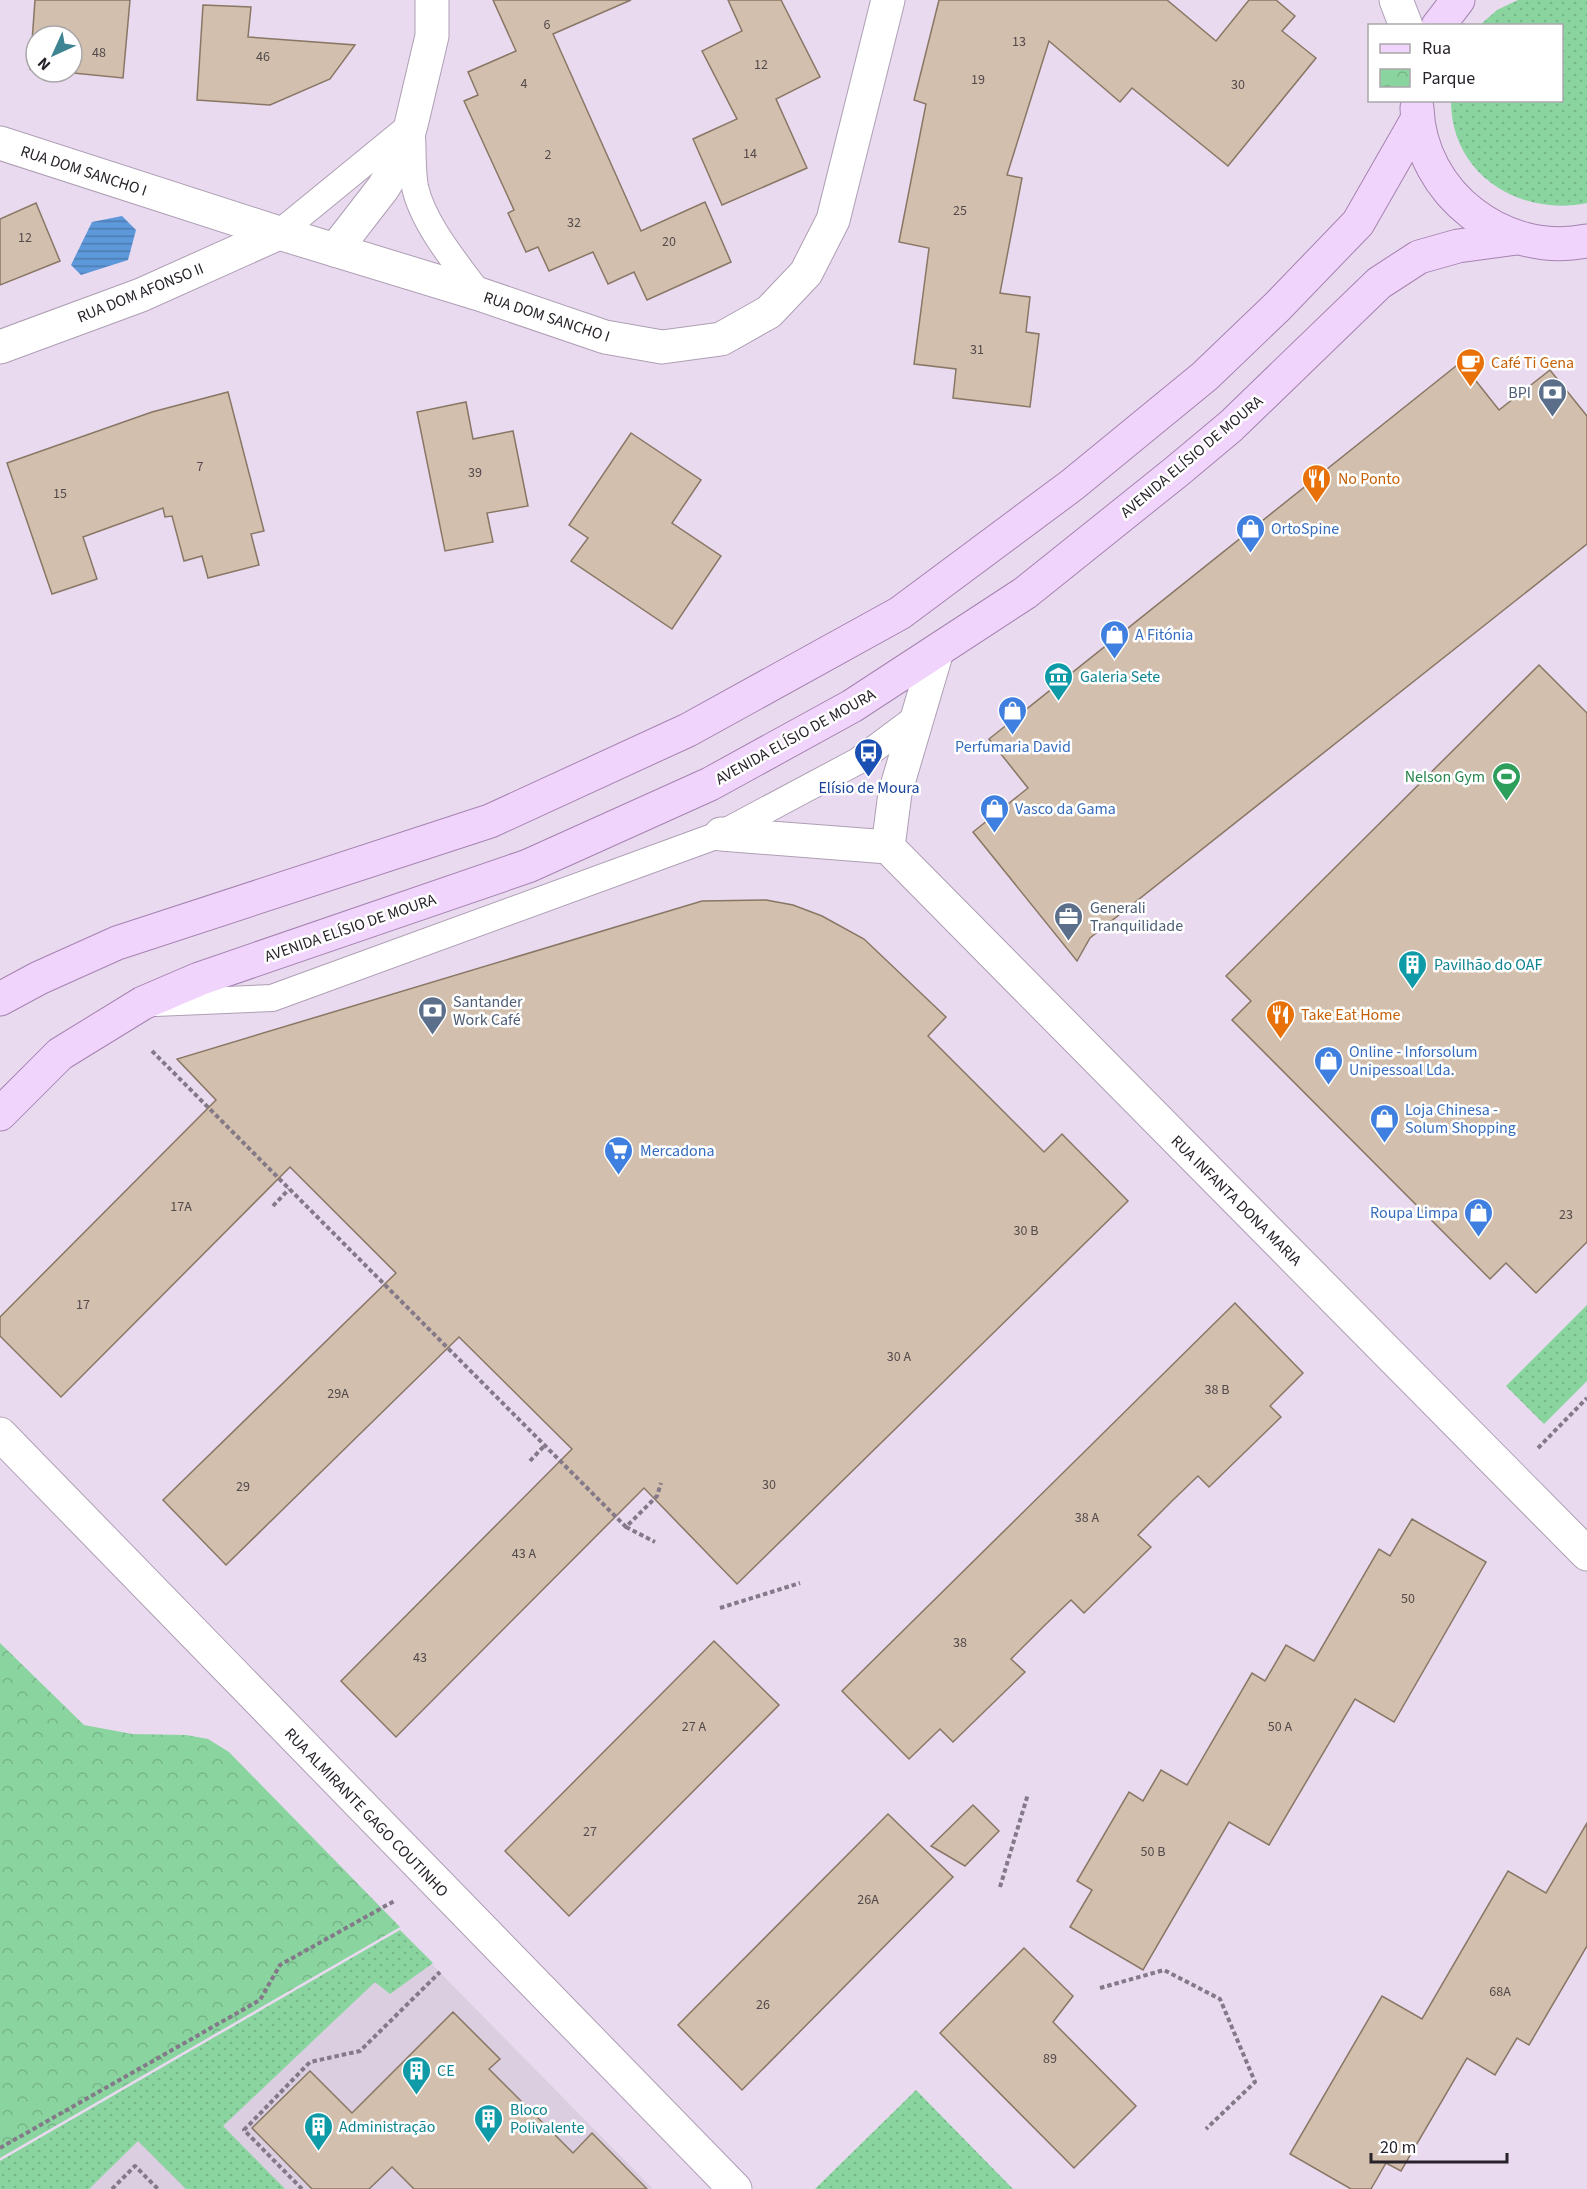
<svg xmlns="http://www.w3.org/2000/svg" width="1587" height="2189" font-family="'Source Sans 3',sans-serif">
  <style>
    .education { fill: #dacee0 }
    .grass { fill: url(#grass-dots) }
    .park { fill: url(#park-crowns) }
    .water { fill: url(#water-rules) }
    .building { fill: #d3bfad; stroke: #897765; stroke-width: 1.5 }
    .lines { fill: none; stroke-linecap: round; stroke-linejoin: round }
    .lane-casing { stroke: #ae9fb4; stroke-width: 28 }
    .street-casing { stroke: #ae9fb4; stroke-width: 35 }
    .primary-casing { stroke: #a583b0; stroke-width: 35 }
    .path { stroke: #837988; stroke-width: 4; stroke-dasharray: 4.5 3; stroke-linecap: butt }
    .lane { stroke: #fff; stroke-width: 26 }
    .street { stroke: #fff; stroke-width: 33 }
    .primary { stroke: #f1d4fb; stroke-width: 33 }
    .labels { text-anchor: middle; stroke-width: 5; stroke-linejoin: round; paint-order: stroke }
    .number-label { font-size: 14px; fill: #534a4c }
    .street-label { font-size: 16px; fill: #28232b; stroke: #fff }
    .food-label { font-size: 16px; fill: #c56008; stroke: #fff; text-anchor: start }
    .service-label { font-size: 16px; fill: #4e5e75; stroke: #fff; text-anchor: start }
    .shop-label { font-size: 16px; fill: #366cbe; stroke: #fff; text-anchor: start }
    .culture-label { font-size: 16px; fill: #0d838f; stroke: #fff; text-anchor: start }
    .leisure-label { font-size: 16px; fill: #27864d; stroke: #fff; text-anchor: end }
    .transit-label { font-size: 16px; fill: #164399; stroke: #fff }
  </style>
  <defs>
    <pattern id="grass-dots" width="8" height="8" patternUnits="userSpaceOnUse" patternTransform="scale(1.5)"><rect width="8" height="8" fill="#8ad49f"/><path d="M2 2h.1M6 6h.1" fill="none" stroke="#77b689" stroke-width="1.8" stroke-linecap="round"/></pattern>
    <pattern id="park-crowns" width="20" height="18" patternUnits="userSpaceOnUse" patternTransform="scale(1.5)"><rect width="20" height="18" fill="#8ad49f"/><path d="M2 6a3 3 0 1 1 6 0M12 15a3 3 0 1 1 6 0" fill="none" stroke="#77b689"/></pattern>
    <pattern id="water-rules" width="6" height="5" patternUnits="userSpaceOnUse" patternTransform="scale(1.5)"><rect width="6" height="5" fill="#5d98da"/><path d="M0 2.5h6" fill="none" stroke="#4d7cb1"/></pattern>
  </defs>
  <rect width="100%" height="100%" fill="#e9daf0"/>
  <polygon class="education" points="401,1933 653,2189 0,2189 0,2163"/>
  <g class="grass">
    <path d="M 1518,0 L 1587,0 L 1587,203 C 1519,217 1451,174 1451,101 L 1562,100 L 1562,26 L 1480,25 L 1497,10 Z"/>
    <polygon points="1587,1305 1587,1381 1544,1424 1506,1386"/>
    <polygon points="400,1930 433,1963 390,1994 375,1982 223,2126 285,2189 186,2189 138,2141 89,2189 0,2189 0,2161"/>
    <polygon points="916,2090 1013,2189 815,2189"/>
  </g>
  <polygon class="park" points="0,1643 84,1725 132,1734 186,1735 208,1739 229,1752 400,1927 0,2158"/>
  <polygon class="water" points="122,216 136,230 128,260 81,275 71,265 92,222"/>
  <g class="building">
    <polygon points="35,0 130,0 123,78 63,72 72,72 72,36 36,36 36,70 30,69"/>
    <polygon points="493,0 631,0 553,34 641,231 705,202 731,262 647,300 634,272 608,284 593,252 549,271 538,247 526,252 508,213 514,210 464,101 478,95 468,72 516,51"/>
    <polygon points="728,0 781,0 820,77 776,99 807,168 722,205 693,139 737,119 702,51 742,31"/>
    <polygon points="939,0 1167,0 1216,41 1249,0 1276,0 1295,16 1282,31 1316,58 1228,166 1132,88 1120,102 1049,41 1007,175 1022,178 1000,293 1030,297 1026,332 1039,334 1030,407 953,398 956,369 914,364 929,248 899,242 926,104 914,100"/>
    <polygon points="203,5 251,7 248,37 355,45 330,79 270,105 197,100"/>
    <polygon points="36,203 60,261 0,285 0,219"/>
    <polygon points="1461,362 1499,410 1550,370 1587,416 1587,544 1090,938 1077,961 973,832 1028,788 989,739"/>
    <polygon points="228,392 264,531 251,534 259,565 208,578 202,556 184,561 172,516 165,517 163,508 83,537 97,579 52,594 7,463 152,412"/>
    <polygon points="466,402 473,439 513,431 528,506 487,513 493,542 445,551 417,412"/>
    <polygon points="631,433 701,480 672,523 721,556 672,629 571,561 588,538 569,525"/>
    <polygon points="1539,665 1587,713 1587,1242 1536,1293 1506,1263 1490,1279 1232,1020 1251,1001 1226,976"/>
    <polygon points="766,900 793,905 822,916 864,939 946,1017 928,1036 1044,1152 1062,1134 1128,1201 737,1584 644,1488 396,1737 341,1681 572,1449 459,1337 226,1565 163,1500 396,1273 290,1167 61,1397 0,1336 0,1317 216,1100 177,1059 702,901"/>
    <polygon points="1235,1303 1303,1373 1270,1406 1281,1417 1209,1487 1198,1476 1173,1500 1138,1535 1151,1547 1084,1613 1071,1600 1045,1625 1011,1659 1025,1672 953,1742 940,1729 909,1759 842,1691"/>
    <polygon points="1412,1519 1486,1562 1394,1722 1355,1699 1269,1845 1229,1822 1143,1970 1070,1927 1092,1890 1077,1881 1129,1792 1143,1801 1161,1770 1187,1785 1252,1673 1265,1681 1286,1645 1314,1661 1379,1549 1390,1556"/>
    <polygon points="714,1641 779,1705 569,1916 505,1851"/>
    <polygon points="973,1805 999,1831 965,1866 931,1846"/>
    <polygon points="888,1814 953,1877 742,2090 678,2025"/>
    <polygon points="1587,1823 1587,1946 1529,2045 1517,2038 1495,2075 1467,2058 1401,2171 1386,2163 1371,2189 1351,2189 1290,2154 1382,1996 1422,2019 1508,1871 1546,1893"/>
    <polygon points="1024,1948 1073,1996 1053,2022 1136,2106 1074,2168 940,2033"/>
    <polygon points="453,2012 500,2059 489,2069 573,2153 592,2133 647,2189 414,2189 392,2167 369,2189 312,2189 252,2128 310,2071 352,2113"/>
  </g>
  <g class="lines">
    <defs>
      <g id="lane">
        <path d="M 412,136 C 413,152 412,171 415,187 C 423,224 457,264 479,294"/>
        <polyline points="279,233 411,125"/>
        <polyline points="155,1003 272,998 721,834 858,761 917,717"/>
      </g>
      <g id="street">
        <polyline points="1396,0 1406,26"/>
        <polyline points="0,143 279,233 479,294 605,337 662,347 721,339 769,312 806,273 833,220 888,0"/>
        <polyline points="335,250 383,188 400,160 411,125 432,36 432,0"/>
        <polyline points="0,347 141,295 279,233"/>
        <polyline points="721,834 888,847 1587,1554"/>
        <polyline points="888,847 895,793 937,651"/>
        <polyline points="0,1434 735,2189"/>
      </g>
      <g id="primary">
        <polyline points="1438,26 1458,0"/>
        <path d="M 1417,108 C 1420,194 1504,258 1587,241"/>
        <polyline points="0,999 39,978 117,943 490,821 688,730 900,613 1072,485 1205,376 1277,307 1358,223 1417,120"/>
        <polyline points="0,1114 60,1054 143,1003 199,979 528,866 710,784 852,706 1025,593 1176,472 1231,426 1379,283 1419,257 1458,246 1517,238"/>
      </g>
    </defs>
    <use href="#lane" class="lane-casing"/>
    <use href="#street" class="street-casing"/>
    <use href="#primary" class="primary-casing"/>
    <g class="path">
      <polyline points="152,1051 626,1527 657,1496 661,1483"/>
      <polyline points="273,1206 289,1189"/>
      <polyline points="1538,1448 1587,1398"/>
      <polyline points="530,1461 544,1446"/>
      <polyline points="626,1527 655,1542"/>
      <polyline points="720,1608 800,1583"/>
      <polyline points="1000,1887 1028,1794"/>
      <polyline points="1100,1988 1164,1970 1220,1999 1255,2082 1206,2129"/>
      <polyline points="0,2148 260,2000 280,1965 396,1900"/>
      <polyline points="112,2189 135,2166 158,2189"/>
      <polyline points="302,2189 244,2130 310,2062 360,2051 440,1972"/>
    </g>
    <use href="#lane" class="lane"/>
    <use href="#street" class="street"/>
    <use href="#primary" class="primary"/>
  </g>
  <defs>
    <symbol id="cafe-pin" viewBox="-11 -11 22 30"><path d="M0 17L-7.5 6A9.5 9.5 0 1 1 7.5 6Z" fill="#e8710a" stroke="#fff"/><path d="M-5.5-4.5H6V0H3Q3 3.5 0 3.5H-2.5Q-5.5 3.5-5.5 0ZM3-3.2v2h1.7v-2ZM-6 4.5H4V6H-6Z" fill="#fff"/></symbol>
    <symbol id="bank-pin" viewBox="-11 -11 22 30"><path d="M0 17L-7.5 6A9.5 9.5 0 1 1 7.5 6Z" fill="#5c6f8a" stroke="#fff"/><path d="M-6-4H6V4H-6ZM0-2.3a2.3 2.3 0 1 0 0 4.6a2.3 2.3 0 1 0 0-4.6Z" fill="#fff"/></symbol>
    <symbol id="restaurant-pin" viewBox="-11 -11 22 30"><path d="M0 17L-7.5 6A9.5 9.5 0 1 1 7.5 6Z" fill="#e8710a" stroke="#fff"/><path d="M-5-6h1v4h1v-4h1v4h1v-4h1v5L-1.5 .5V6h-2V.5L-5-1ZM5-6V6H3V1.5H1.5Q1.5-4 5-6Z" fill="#fff"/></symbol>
    <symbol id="shop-pin" viewBox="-11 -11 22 30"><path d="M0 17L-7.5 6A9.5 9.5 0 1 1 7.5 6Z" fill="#3f7fe0" stroke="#fff"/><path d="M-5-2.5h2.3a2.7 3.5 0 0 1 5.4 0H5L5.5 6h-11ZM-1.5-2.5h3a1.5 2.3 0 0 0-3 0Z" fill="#fff"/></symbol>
    <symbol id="museum-pin" viewBox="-11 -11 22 30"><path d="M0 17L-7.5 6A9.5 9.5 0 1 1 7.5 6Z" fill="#0f9aa8" stroke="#fff"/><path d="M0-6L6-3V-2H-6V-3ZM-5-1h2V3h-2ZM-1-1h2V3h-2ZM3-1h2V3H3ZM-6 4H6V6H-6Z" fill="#fff"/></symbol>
    <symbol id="bus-pin" viewBox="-11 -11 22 30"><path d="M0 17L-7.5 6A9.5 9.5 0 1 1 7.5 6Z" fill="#1a4fb4" stroke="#fff"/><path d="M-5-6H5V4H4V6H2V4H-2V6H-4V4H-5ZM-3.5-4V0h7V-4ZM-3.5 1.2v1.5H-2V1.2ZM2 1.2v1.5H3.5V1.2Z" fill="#fff"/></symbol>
    <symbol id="stadium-pin" viewBox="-11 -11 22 30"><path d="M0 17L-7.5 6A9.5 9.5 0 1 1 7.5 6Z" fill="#2e9e5b" stroke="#fff"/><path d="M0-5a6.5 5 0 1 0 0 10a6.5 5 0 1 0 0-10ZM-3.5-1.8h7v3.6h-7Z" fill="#fff"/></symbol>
    <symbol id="office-pin" viewBox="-11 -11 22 30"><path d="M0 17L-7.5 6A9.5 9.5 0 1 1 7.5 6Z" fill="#5c6f8a" stroke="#fff"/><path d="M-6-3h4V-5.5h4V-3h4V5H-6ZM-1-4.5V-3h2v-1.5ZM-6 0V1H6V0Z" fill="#fff"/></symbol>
    <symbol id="building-pin" viewBox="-11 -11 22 30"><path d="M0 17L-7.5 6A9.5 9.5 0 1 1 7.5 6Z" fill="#0f9aa8" stroke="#fff"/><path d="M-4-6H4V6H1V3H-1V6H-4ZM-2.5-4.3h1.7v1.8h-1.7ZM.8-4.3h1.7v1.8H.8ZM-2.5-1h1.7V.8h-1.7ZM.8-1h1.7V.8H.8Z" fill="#fff"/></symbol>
    <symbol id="supermarket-pin" viewBox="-11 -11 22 30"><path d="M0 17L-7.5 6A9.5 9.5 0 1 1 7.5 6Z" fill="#3f7fe0" stroke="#fff"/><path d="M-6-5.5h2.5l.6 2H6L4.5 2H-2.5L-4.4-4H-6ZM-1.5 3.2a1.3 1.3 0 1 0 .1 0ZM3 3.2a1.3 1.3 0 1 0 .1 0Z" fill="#fff"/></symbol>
  </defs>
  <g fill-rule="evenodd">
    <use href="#cafe-pin" x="1454" y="346" width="33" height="45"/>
    <use href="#bank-pin" x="1536" y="376" width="33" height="45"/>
    <use href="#restaurant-pin" x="1300" y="462" width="33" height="45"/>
    <use href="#shop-pin" x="1234" y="512" width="33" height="45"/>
    <use href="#shop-pin" x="1098" y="618" width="33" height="45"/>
    <use href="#museum-pin" x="1042" y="660" width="33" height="45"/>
    <use href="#shop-pin" x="996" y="694" width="33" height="45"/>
    <use href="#bus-pin" x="852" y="736" width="33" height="45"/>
    <use href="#stadium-pin" x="1490" y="760" width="33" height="45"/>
    <use href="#shop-pin" x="978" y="792" width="33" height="45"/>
    <use href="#office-pin" x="1052" y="900" width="33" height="45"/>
    <use href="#building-pin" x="1396" y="948" width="33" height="45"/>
    <use href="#bank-pin" x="416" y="994" width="33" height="45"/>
    <use href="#restaurant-pin" x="1264" y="998" width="33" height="45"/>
    <use href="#shop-pin" x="1312" y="1044" width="33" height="45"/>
    <use href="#shop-pin" x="1368" y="1102" width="33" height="45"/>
    <use href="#supermarket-pin" x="602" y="1134" width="33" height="45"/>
    <use href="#shop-pin" x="1462" y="1196" width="33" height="45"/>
    <use href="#building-pin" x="400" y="2054" width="33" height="45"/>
    <use href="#building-pin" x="472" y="2102" width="33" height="45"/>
    <use href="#building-pin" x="302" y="2110" width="33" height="45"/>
  </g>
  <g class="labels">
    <g class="number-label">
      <text x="547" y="29">6</text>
      <text x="1019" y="46">13</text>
      <text x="99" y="57">48</text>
      <text x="263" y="61">46</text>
      <text x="761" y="69">12</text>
      <text x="978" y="84">19</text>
      <text x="524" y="88">4</text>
      <text x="1238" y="89">30</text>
      <text x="750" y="158">14</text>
      <text x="548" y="159">2</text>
      <text x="960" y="215">25</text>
      <text x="574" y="227">32</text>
      <text x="25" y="242">12</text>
      <text x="669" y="246">20</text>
      <text x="977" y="354">31</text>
      <text x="200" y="471">7</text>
      <text x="475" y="477">39</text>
      <text x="60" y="498">15</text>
      <text x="181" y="1211">17A</text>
      <text x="1566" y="1219">23</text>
      <text x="1026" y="1235">30 B</text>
      <text x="83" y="1309">17</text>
      <text x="899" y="1361">30 A</text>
      <text x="1217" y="1394">38 B</text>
      <text x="338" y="1398">29A</text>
      <text x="769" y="1489">30</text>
      <text x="243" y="1491">29</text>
      <text x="1087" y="1522">38 A</text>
      <text x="524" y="1558">43 A</text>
      <text x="1408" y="1603">50</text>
      <text x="960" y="1647">38</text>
      <text x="420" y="1662">43</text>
      <text x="694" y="1731">27 A</text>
      <text x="1280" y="1731">50 A</text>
      <text x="590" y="1836">27</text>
      <text x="1153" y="1856">50 B</text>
      <text x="868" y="1904">26A</text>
      <text x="1500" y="1996">68A</text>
      <text x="763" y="2009">26</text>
      <text x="1050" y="2063">89</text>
    </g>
    <g class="street-label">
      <text transform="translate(84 170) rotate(18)" y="6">RUA DOM SANCHO I</text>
      <text transform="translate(140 292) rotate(-22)" y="6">RUA DOM AFONSO II</text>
      <text transform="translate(547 316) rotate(18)" y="6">RUA DOM SANCHO I</text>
      <text transform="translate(1191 456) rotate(-40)" y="6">AVENIDA ELÍSIO DE MOURA</text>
      <text transform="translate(795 736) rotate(-29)" y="6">AVENIDA ELÍSIO DE MOURA</text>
      <text transform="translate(350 927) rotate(-19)" y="6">AVENIDA ELÍSIO DE MOURA</text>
      <text transform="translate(1237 1200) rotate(45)" y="6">RUA INFANTA DONA MARIA</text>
      <text transform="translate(367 1812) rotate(46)" y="6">RUA ALMIRANTE GAGO COUTINHO</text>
    </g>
    <g class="food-label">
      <text x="1491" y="368">Café Ti Gena</text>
      <text x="1338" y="484">No Ponto</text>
      <text x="1301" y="1020">Take Eat Home</text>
    </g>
    <g class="service-label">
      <text x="1531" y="398" text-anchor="end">BPI</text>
      <text x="1090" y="913">Generali<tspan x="1090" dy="18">Tranquilidade</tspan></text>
      <text x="453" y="1007">Santander<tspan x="453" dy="18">Work Café</tspan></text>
    </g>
    <g class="shop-label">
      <text x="1271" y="534">OrtoSpine</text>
      <text x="1135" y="640">A Fitónia</text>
      <text x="1013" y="752" text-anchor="middle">Perfumaria David</text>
      <text x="1015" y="814">Vasco da Gama</text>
      <text x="1349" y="1057">Online - Inforsolum<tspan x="1349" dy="18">Unipessoal Lda.</tspan></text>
      <text x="1405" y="1115">Loja Chinesa -<tspan x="1405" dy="18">Solum Shopping</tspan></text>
      <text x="640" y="1156">Mercadona</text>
      <text x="1458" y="1218" text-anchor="end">Roupa Limpa</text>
    </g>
    <g class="culture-label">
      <text x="1080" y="682">Galeria Sete</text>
      <text x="1434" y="970">Pavilhão do OAF</text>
      <text x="437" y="2076">CE</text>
      <text x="510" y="2115">Bloco<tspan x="510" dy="18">Polivalente</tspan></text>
      <text x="339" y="2132">Administração</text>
    </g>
    <g class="leisure-label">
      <text x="1485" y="782">Nelson Gym</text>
    </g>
    <g class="transit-label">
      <text x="869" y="793">Elísio de Moura</text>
    </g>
  </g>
  <rect x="1368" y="24" width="195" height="78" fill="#ffffff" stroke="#a9a7aa" stroke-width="1.5"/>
  <rect x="1380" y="44" width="30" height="9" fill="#f1d4fb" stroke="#a9a7aa" stroke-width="1.5"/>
  <text x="1422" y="54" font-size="18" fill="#28232b">Rua</text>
  <rect x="1380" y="69" width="30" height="18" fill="url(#park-crowns)" stroke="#a9a7aa" stroke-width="1.5"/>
  <text x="1422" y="84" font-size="18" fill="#28232b">Parque</text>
  <g transform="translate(54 54) rotate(225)"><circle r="28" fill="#ffffff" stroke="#a9a7aa" stroke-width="1.5"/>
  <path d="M0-4.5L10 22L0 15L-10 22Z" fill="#3f8492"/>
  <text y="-9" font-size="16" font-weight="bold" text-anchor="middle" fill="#28232b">N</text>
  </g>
  <path d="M1371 2153v9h136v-9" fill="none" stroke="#28232b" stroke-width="3"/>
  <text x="1380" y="2153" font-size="18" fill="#28232b" stroke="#ffffff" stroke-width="4.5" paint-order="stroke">20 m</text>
</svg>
